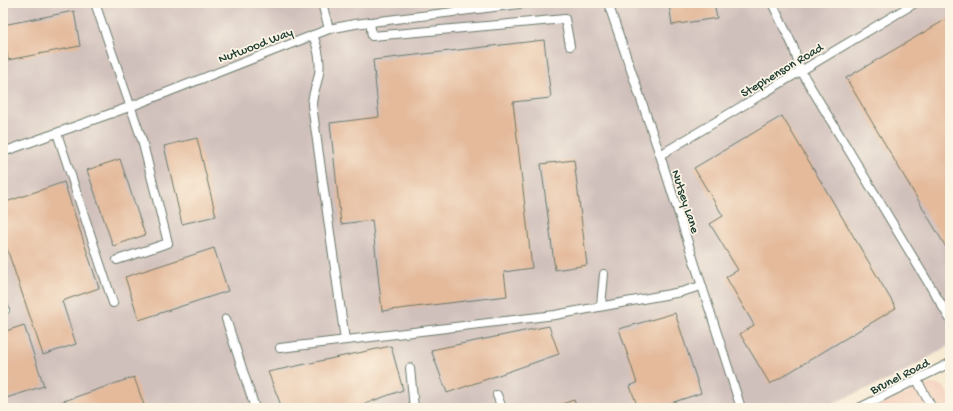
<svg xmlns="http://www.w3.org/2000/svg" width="953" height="411" font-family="'Gochi Hand',sans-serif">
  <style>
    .built { fill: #f4d3c0 }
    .industrial { fill: #d0c0bc }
    .building { fill: #e4ba9b }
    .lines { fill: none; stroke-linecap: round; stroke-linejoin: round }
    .service-casing { stroke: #6b7a6c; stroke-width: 10 }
    .service { stroke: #fff; stroke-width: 8 }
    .labels { text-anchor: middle; stroke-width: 3.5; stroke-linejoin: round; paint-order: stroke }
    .street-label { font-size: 13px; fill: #1f3d34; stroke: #fcf5e5 }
  </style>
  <rect width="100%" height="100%" fill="#fcf5e5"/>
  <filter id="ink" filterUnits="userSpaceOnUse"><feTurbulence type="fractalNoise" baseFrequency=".025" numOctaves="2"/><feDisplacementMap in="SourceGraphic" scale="8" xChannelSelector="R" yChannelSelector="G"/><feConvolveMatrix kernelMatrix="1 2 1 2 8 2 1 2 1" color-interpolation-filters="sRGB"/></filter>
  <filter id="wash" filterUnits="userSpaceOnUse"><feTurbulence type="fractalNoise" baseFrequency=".012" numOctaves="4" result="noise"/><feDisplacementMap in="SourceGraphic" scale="16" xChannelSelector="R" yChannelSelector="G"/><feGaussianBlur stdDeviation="0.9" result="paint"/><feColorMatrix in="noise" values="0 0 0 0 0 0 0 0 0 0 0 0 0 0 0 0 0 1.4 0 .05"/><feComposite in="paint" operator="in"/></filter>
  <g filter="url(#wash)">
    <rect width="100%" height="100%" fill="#f7ead3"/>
    <polygon class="built" points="929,384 934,384 944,387 950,397 950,408 872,408"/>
    <polygon class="industrial" points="3,3 950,3 950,345 897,376 821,408 3,408"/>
    <g id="blocks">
      <g class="building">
        <polygon points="669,3 714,3 717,18 672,25"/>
        <polygon points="74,11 80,46 8,60 3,25"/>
        <polygon points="950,17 950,254 846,78"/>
        <polygon points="544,40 551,98 513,102 532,268 504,272 507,296 382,311 372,220 341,224 330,123 379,117 373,60"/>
        <polygon points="782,116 896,308 770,384 740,334 754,325 726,277 738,270 710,224 723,216 694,168"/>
        <polygon points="197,138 216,216 182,224 164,146"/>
        <polygon points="120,159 145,235 113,246 87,170"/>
        <polygon points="574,160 587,265 555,270 541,164"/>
        <polygon points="64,182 99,288 62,301 76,344 43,355 3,237 3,203"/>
        <polygon points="214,248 228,291 139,320 125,277"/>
        <polygon points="675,313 701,393 656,408 638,408 630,386 637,383 619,329"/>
        <polygon points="24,325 44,386 3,399 3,332"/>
        <polygon points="549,326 559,354 447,393 431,350"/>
        <polygon points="391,346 403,390 353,408 282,408 268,372"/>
        <polygon points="134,377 145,408 60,408 58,403"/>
        <polygon points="574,400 577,408 550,408"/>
      </g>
    </g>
  </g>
  <g filter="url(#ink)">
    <use href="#blocks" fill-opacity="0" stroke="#6b7a6c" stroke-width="1"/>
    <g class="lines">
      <defs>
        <g id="service">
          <polyline points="95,3 142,140 168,243 117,260"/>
          <polyline points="322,3 329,29"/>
          <polyline points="608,3 660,155 741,408"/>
          <polyline points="772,3 793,46 801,71 950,319"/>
          <polyline points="370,22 372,36 565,19 570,46"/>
          <path d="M 313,35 C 318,48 322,64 318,78 C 316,88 312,95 312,105 L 345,340"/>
          <polyline points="57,133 113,303"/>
          <polyline points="3,152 132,106 329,29 355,24 527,3"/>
          <polyline points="660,155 915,3"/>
          <polyline points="3,303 5,310"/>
          <polyline points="601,306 604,274"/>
          <polyline points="226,319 255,408"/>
          <polyline points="280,348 555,315 681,292 701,286"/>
          <polyline points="410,368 414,408"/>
          <polyline points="917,380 932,408"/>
          <polyline points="497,395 502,408"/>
          <polyline points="859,408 950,363"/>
        </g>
      </defs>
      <use href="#service" class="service-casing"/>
      <use href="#service" class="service"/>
    </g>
  </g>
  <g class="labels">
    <g class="street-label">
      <text transform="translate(255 44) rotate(-21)" y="5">Nutwood Way</text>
      <text transform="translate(781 69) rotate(-31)" y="5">Stephenson Road</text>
      <text transform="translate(687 201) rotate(72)" y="5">Nutsey Lane</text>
      <text transform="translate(899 375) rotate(-27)" y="5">Brunel Road</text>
    </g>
  </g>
  <rect width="953" height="411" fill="none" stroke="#fcf5e5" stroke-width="16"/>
</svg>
